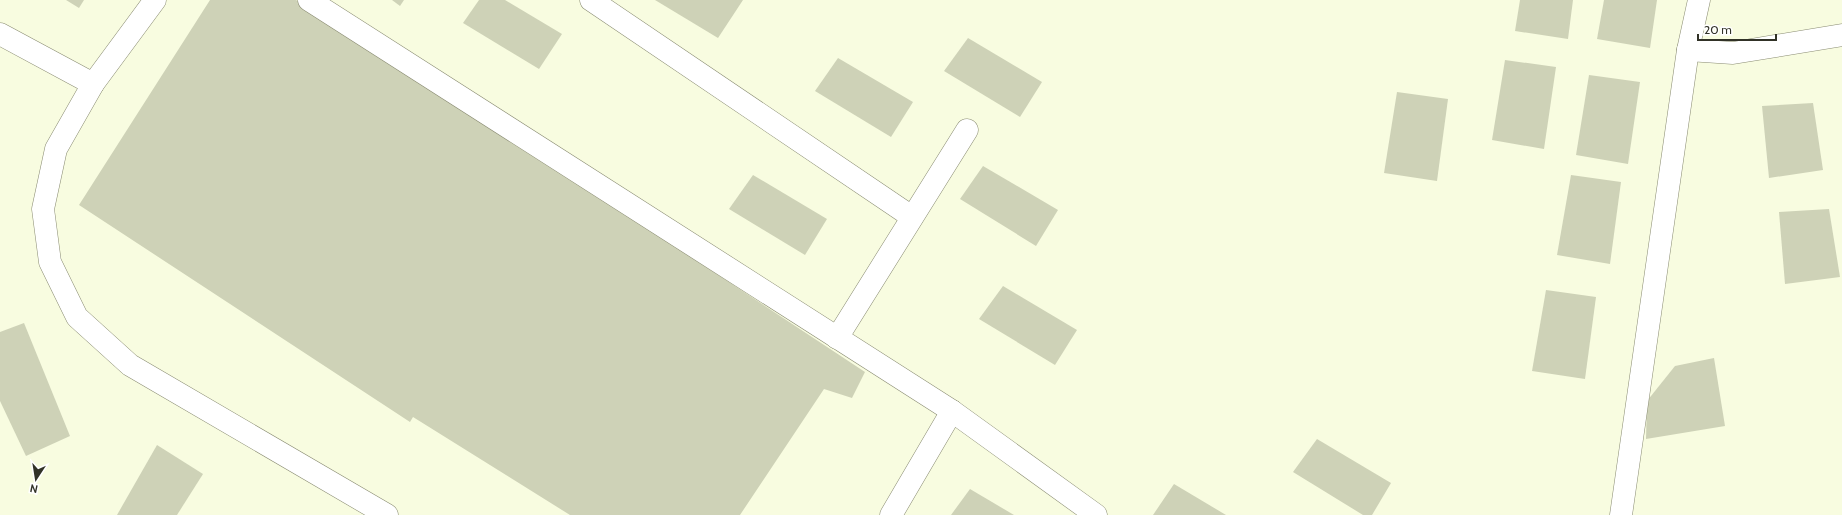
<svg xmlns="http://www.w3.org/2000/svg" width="1842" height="515" font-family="Cabin,sans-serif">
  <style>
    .building { fill: #ced2b7 }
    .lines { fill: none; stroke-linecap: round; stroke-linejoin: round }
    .minor-casing { stroke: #898b72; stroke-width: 23 }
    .minor { stroke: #fff; stroke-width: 22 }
  </style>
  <rect width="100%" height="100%" fill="#f8fce0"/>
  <g class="building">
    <polygon points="66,0 84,0 79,8"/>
    <polygon points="210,0 296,0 555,167 865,372 852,398 824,389 740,515 570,515 413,417 410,422 79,205"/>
    <polygon points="392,0 404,0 400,6"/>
    <polygon points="479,0 505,0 562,34 539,69 463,23"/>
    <polygon points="655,0 743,0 718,38"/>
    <polygon points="1520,0 1573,0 1568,39 1515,31"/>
    <polygon points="1604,0 1657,0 1650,48 1597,39"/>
    <polygon points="968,38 1042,82 1020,117 944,71"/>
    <polygon points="838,58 913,102 891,137 815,91"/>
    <polygon points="1505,60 1556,67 1544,149 1492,140"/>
    <polygon points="1589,75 1640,82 1628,164 1576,155"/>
    <polygon points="1397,92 1448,99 1437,181 1384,173"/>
    <polygon points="1813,103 1823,170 1769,178 1762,106"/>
    <polygon points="983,166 1058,210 1036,246 960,199"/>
    <polygon points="753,175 827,219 805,255 729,209"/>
    <polygon points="1571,175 1621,182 1610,264 1557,255"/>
    <polygon points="1829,209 1840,277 1785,284 1779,212"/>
    <polygon points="1003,286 1077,330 1055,365 979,319"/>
    <polygon points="1546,290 1596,297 1585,379 1532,371"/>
    <polygon points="24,323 70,436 26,456 0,401 0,332"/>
    <polygon points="1714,358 1725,426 1646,439 1647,401 1675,366"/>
    <polygon points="1317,439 1391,483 1372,515 1363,515 1293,472"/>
    <polygon points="157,445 203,474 177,515 117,515"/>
    <polygon points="1174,484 1226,515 1153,515"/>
    <polygon points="970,489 1014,515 951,515"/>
  </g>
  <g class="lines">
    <defs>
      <g id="minor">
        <polyline points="155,0 93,84 56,149 43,209 50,262 77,317 130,365 387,515"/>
        <polyline points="309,0 952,411 1096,515"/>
        <polyline points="591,0 912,217"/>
        <polyline points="0,34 93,84"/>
        <polyline points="1688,50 1733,53 1842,35"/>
        <polyline points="837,338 967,130"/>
        <polyline points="891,515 952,411"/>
        <polyline points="1621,515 1688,50 1699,0"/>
      </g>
    </defs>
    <use href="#minor" class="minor-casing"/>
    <use href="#minor" class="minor"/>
  </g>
  <g transform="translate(36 479) rotate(192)" stroke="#ffffff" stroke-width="3" paint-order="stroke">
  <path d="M0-3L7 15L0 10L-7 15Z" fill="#313227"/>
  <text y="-6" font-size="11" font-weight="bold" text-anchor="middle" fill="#313227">N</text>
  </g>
  <path d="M1698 34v6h78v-6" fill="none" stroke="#313227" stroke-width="2"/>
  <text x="1704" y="34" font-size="12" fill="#313227" stroke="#ffffff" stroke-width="3" paint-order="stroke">20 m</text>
</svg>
